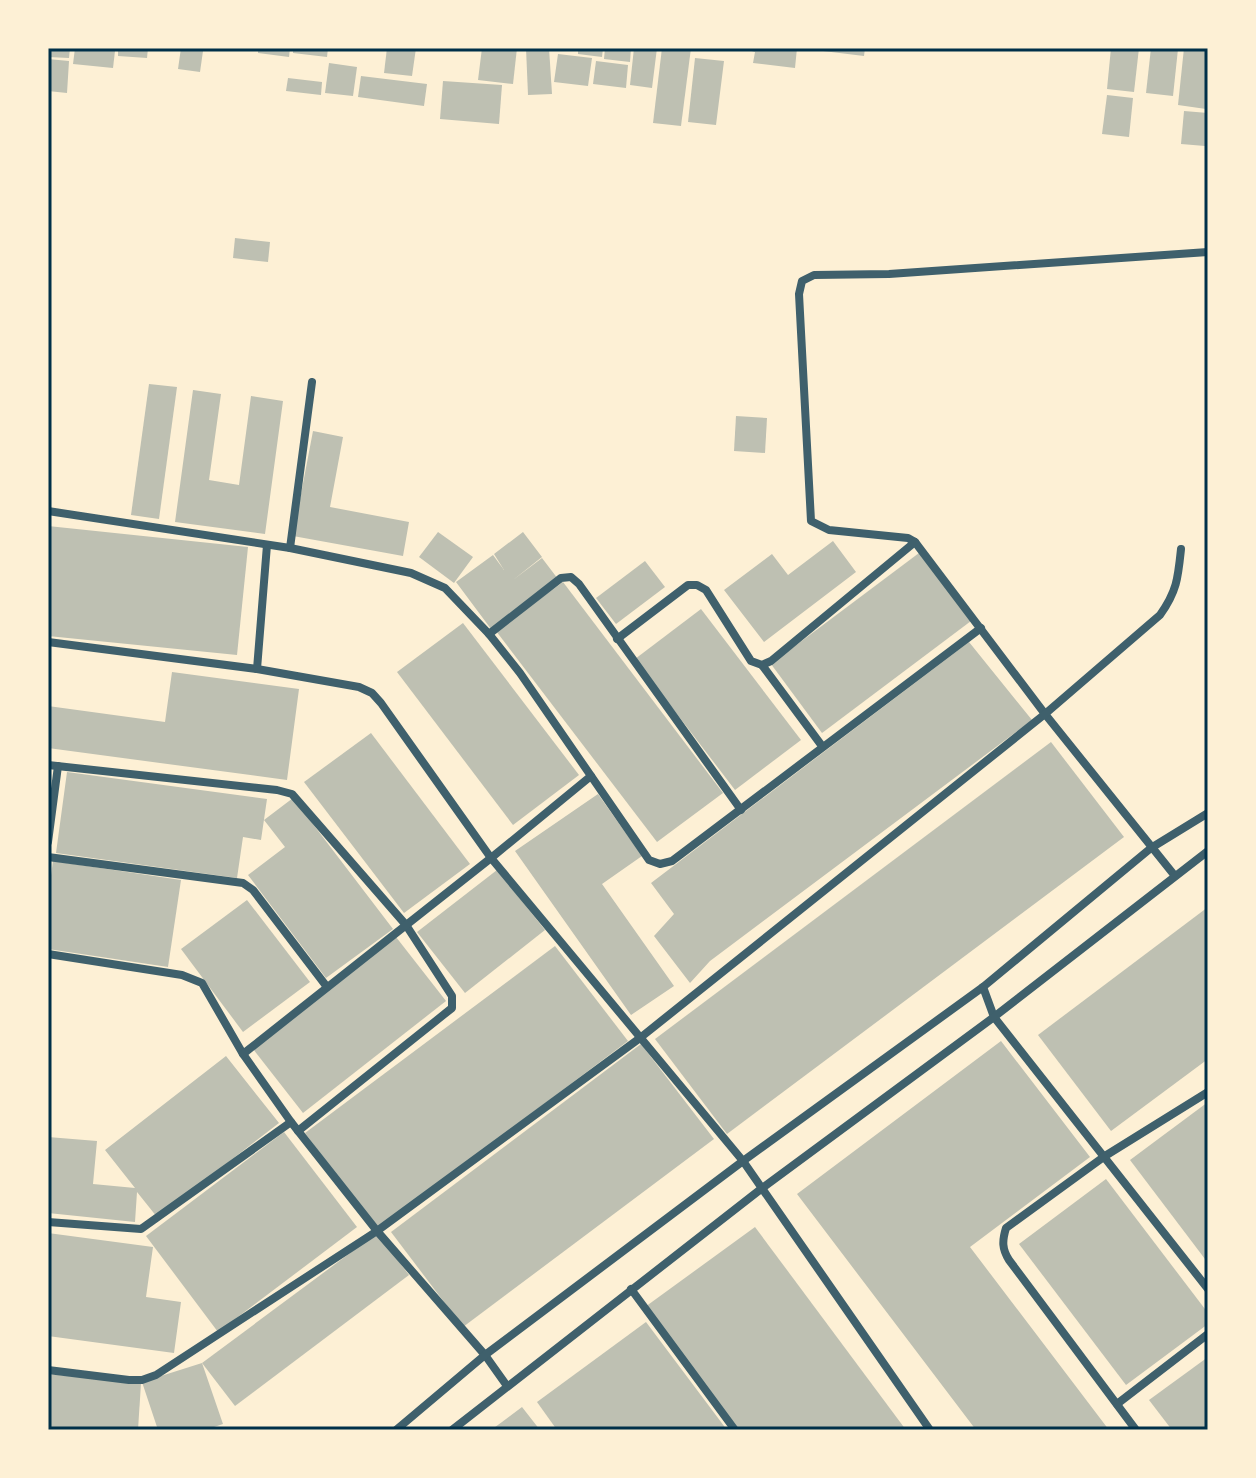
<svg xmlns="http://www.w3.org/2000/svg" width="1256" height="1478" font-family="Signika,sans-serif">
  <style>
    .building { fill: #bec0b2 }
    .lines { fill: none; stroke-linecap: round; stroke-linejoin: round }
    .minor { stroke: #3f606c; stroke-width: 8 }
    .neatline { fill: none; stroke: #003049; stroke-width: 3 }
  </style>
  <rect width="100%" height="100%" fill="#fdf0d5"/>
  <g class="building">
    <polygon points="48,48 70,48 69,58 48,57"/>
    <polygon points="75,48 115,51 113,68 73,64"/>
    <polygon points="118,48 148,48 147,58 118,56"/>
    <polygon points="181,48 203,51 200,72 178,69"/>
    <polygon points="258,48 290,48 289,57 258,53"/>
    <polygon points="293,48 328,48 327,57 293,53"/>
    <polygon points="387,48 416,48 412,76 384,73"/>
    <polygon points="482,48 517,48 513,84 478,80"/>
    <polygon points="526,48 549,48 552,94 528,95"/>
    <polygon points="578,48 603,48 602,57 578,54"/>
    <polygon points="605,48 631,48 630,62 604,59"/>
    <polygon points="634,48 657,48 652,88 630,85"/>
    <polygon points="662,48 691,48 681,126 653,123"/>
    <polygon points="741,48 797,48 795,68 753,63 755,52"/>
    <polygon points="823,48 865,48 864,56 823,51"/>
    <polygon points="1111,48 1139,48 1134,92 1107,89"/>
    <polygon points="1151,48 1178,49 1173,96 1146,93"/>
    <polygon points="1184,48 1208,50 1206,109 1178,105"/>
    <polygon points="558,54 592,58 588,86 554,82"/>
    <polygon points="695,58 724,61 716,125 688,122"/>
    <polygon points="48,59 69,61 67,93 48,91"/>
    <polygon points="596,61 628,65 626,88 593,84"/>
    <polygon points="329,63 357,67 353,96 325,93"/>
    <polygon points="361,76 427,84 424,106 358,97"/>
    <polygon points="288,78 322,82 321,95 286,91"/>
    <polygon points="443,81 502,85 499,124 440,119"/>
    <polygon points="1107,95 1133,98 1129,137 1102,134"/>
    <polygon points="1184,111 1208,113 1205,146 1181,144"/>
    <polygon points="235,238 270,242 268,262 233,258"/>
    <polygon points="149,384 177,387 159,519 131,515"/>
    <polygon points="193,390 221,394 209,480 239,485 251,396 283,401 265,534 175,522"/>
    <polygon points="736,416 767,418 765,453 734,451"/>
    <polygon points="313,431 343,437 330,507 409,522 403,556 293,536"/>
    <polygon points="48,526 248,547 237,655 48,636"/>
    <polygon points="438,532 473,557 454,583 419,557"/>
    <polygon points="523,532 542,557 513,580 542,558 558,579 491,629 456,582 493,555 504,570 494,554"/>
    <polygon points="833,541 856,572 764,642 724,590 772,554 788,575"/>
    <polygon points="919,553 971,621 822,733 771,664"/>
    <polygon points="645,561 665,587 616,624 596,598"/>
    <polygon points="563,582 723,793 657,842 496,631"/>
    <polygon points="701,609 801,740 735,790 635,659"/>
    <polygon points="463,623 579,775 513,825 397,672"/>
    <polygon points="969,642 1032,720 710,961 690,983 654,936 674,914 651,883"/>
    <polygon points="172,672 299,689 287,780 48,748 48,706 165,722"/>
    <polygon points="371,733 470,864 404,913 304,782"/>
    <polygon points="1051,742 1124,837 727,1134 655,1039"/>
    <polygon points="67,772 267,799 261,840 243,837 237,878 56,853"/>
    <polygon points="598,794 642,856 602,884 674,986 631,1015 515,851"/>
    <polygon points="293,798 393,929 326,978 248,875 285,847 264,820"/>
    <polygon points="53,861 181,880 168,967 48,949 48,897"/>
    <polygon points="497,870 545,930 465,993 417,932"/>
    <polygon points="247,900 310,982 243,1032 181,949"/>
    <polygon points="1208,907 1208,1059 1111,1131 1038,1035"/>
    <polygon points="396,937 446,1001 303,1113 253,1049"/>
    <polygon points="555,946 628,1041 377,1229 305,1133"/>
    <polygon points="1001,1041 1090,1157 970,1247 1109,1430 976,1430 797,1194"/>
    <polygon points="641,1044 714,1139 463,1327 391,1232"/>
    <polygon points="226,1056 279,1123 157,1217 137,1192 135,1222 48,1213 48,1137 97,1141 93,1184 135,1188 105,1150"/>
    <polygon points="1208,1102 1208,1263 1130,1160"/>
    <polygon points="284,1132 357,1227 218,1332 146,1236"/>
    <polygon points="1106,1179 1208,1313 1208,1324 1126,1385 1019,1244"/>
    <polygon points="755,1227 906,1430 737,1430 645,1307"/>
    <polygon points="48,1233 153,1247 146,1297 181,1302 174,1353 48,1336"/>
    <polygon points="377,1233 409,1275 235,1406 202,1363"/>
    <polygon points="646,1322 727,1430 557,1430 537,1402"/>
    <polygon points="1208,1357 1208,1430 1172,1430 1149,1400"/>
    <polygon points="202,1363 223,1424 205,1430 158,1430 142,1382"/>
    <polygon points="48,1374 141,1383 138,1430 48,1430"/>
    <polygon points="522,1407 540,1430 491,1430 502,1422"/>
  </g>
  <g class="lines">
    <g class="minor">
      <polyline points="48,511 290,548 411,573 445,588 489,634 520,673 649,860 660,864 672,861 981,628"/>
      <polyline points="915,542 908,538 829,530 811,521 799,294 802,281 814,275 889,274 1208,252"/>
      <polyline points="290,548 312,382"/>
      <polyline points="489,634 561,578 571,577 579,584 741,810"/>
      <polyline points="617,639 688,585 697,585 706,590 751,661 762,665 771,661 915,542 1045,714 1175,876"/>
      <polyline points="48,642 257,669 359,687 372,693 381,703 491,858 743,1161 930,1430"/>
      <polyline points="762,665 822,746"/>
      <polyline points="257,669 267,545"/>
      <polyline points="48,765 277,790 292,794 406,925 452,996 452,1008 298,1131"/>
      <polyline points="48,842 58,766"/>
      <polyline points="48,857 243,883 253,890 327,987"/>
      <polyline points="48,954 182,975 202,983 243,1054 291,1122 377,1231 485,1355 507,1386"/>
      <polyline points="983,987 994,1017 1208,1289"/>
      <polyline points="243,1054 491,858 591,776"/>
      <polyline points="48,1222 141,1229 291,1122"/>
      <polyline points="631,1289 735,1430"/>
      <path d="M 48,1370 L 129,1380 L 142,1380 L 156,1375 L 377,1231 L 640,1038 L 1045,714 L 1160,615 C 1177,591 1178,578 1181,549"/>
      <polyline points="1117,1404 1208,1334"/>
      <polyline points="396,1430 485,1355 743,1161 983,987 1151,848 1208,813"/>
      <polyline points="452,1430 761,1189 994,1017 1208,851"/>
      <path d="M 1136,1430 L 1009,1260 C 1002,1249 1002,1241 1006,1228 L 1105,1156 L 1208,1092"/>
    </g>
  </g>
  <rect width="1256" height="1478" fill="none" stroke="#fdf0d5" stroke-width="100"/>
  <rect x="50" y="50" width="1156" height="1378" class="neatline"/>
</svg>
